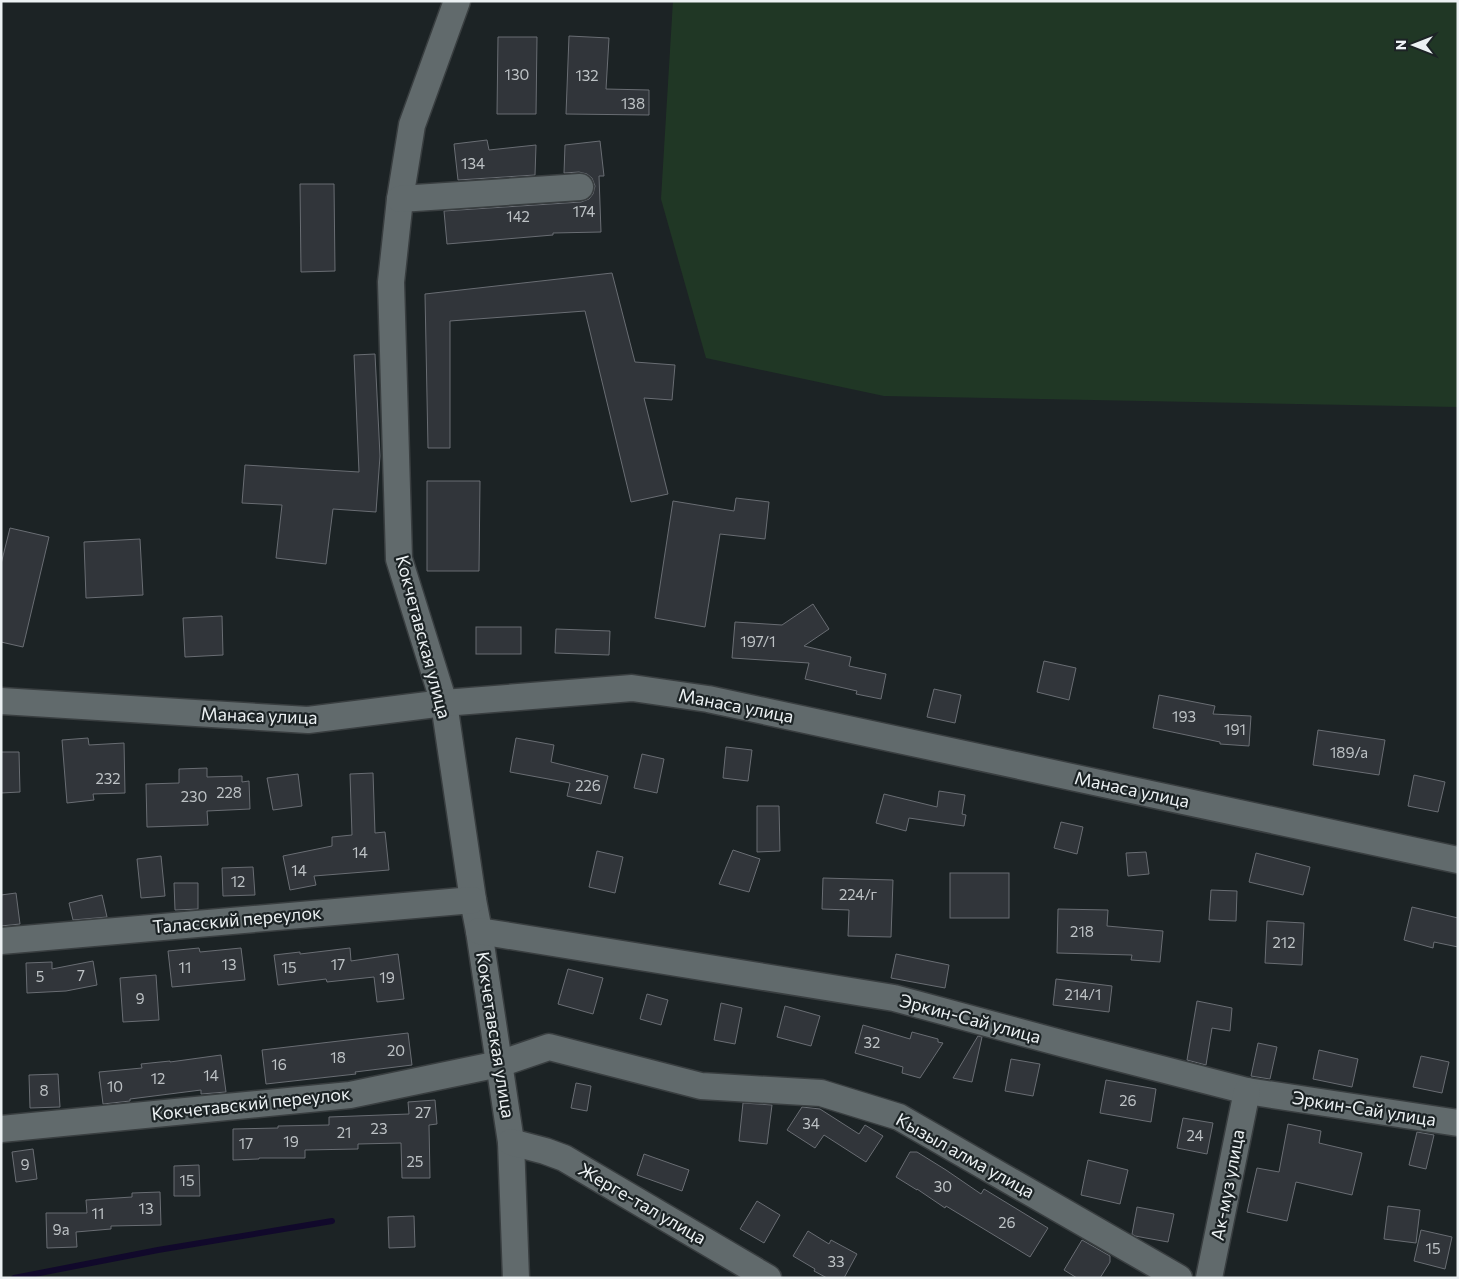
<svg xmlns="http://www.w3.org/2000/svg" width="1459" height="1279" font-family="Commissioner,sans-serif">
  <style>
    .green { fill: #203725 }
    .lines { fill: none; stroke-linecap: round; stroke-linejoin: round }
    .stream { stroke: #11092b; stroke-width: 6 }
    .building { fill: #31353a; stroke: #696d73 }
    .minor-casing { stroke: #393e40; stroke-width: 29 }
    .minor { stroke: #616a6c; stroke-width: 26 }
    .labels { text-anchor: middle; stroke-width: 4.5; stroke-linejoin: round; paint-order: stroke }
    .number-label { font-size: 15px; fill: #bdc2c5 }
    .street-label { font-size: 18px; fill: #ecf1f3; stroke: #1c2325 }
  </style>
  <rect width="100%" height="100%" fill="#1c2325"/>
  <polygon class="green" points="673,1 1458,1 1458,407 884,396 706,358 661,199"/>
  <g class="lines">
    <polyline class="stream" points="14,1278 158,1250 332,1221"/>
  </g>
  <g class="building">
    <polygon points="569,36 609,38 606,89 649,90 649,115 566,114"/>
    <polygon points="498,37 537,37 536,114 497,114"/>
    <polygon points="487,140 489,150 536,145 535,175 458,180 454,144"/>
    <polygon points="600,141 604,176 599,176 601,232 553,233 553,235 447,244 444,211 581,202 589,199 593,194 595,186 592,178 587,174 579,172 564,173 565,145"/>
    <polygon points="300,184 334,184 335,271 301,272"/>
    <polygon points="612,273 635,362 675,365 672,400 644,398 668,494 631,502 585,311 450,321 450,448 428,448 425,294"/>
    <polygon points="375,354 380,456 376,512 333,509 326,564 276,558 282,505 242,503 245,465 359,472 354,355"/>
    <polygon points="427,481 480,481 479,571 427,571"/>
    <polygon points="736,498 769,502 765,539 720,534 705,627 655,618 673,501 734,511"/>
    <polygon points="10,528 49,537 23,647 1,642 1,564"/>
    <polygon points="140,539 143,595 86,598 84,542"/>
    <polygon points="813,604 829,629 804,646 851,657 849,666 886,674 881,699 856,694 857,691 805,679 809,663 732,658 735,622 782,625"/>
    <polygon points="222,616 223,655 185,657 183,618"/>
    <rect x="476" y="627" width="45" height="27"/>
    <polygon points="556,629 610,631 609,655 555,653"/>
    <polygon points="1044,661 1076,668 1069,700 1037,692"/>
    <polygon points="934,689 961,695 955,723 927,717"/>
    <polygon points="1159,695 1215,706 1213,714 1251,716 1249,746 1220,744 1220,742 1153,728"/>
    <polygon points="1318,730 1385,740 1379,775 1313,765"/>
    <polygon points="88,738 89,745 124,743 125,793 93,794 94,800 67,803 62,740"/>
    <polygon points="516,738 554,745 551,762 608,776 601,804 567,796 570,783 510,772"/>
    <polygon points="726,747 752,750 748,781 723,778"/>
    <polygon points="1,752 19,752 20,792 1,793"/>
    <polygon points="642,754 664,759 657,793 634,788"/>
    <polygon points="207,768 207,777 242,776 242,782 249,781 250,809 207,811 208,825 147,827 146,784 179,783 179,769"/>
    <polygon points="373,773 375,833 385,832 389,870 314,876 316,885 290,890 283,856 332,846 332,837 352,835 350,774"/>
    <polygon points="298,774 302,806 273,810 267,778"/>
    <polygon points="1414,775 1445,782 1438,812 1408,806"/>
    <polygon points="939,791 965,795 962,814 966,815 964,826 909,818 906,831 876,823 884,794 937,807"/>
    <polygon points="757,806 779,806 780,851 757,852"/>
    <polygon points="1061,822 1083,827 1077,854 1054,848"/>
    <polygon points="733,850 760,859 749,892 719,884"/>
    <polygon points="597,851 623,857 615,893 589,887"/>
    <polygon points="1146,852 1149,874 1128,876 1126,853"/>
    <polygon points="1256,853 1310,867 1303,895 1249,882"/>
    <polygon points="161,856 165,896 141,898 137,859"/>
    <polygon points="253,867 255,895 223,896 222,868"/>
    <rect x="950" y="873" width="59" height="45"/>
    <polygon points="823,878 893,880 891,937 848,936 849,910 822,909"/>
    <polygon points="174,883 198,883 198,909 175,910"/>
    <polygon points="1211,890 1237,891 1236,921 1209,920"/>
    <polygon points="16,893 20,924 1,926 1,895"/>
    <polygon points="102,895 107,917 73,920 69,903"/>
    <polygon points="1412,907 1458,918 1458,947 1434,942 1433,948 1404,940"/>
    <polygon points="1058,909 1108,910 1107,926 1163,931 1160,962 1131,960 1132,955 1057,953"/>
    <polygon points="1267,921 1304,923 1302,965 1265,963"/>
    <polygon points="199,948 200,952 241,948 245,980 172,987 168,951"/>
    <polygon points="350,948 351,961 398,954 404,999 377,1002 374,977 327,982 326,979 278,985 274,955 300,952 300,954"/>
    <polygon points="896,954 949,965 945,988 891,978"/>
    <polygon points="93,961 97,985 66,991 27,993 26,963 52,962 52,969"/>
    <polygon points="568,969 603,978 593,1014 558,1004"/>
    <polygon points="156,975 159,1020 123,1022 120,978"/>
    <polygon points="1056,979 1112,986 1109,1012 1053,1005"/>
    <polygon points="647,994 668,1000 661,1025 640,1019"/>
    <polygon points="1197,1001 1232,1008 1230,1031 1212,1028 1206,1065 1187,1060"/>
    <polygon points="721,1003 742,1008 735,1044 714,1040"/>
    <polygon points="785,1006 820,1016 811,1046 777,1037"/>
    <polygon points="863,1025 910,1039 912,1032 938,1039 938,1042 943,1043 920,1078 902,1073 903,1067 855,1053"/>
    <polygon points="408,1033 412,1065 355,1072 356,1074 266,1084 262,1050"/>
    <polygon points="978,1036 982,1037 972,1082 953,1078"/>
    <polygon points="1258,1043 1277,1047 1270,1079 1251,1076"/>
    <polygon points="1319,1050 1358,1059 1352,1087 1313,1079"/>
    <polygon points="221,1055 226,1092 201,1094 201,1090 130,1099 130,1101 103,1104 99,1072 142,1068 141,1064 170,1061 170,1062"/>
    <polygon points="1421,1056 1449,1062 1442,1093 1413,1087"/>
    <polygon points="1011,1059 1040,1064 1033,1096 1005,1091"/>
    <polygon points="58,1074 60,1107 30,1108 29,1075"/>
    <polygon points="1106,1080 1156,1089 1151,1122 1100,1113"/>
    <polygon points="576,1083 591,1086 587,1111 571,1108"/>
    <polygon points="435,1100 437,1124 429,1125 430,1178 402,1178 401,1143 358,1144 358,1149 305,1150 305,1158 259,1158 259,1159 233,1160 233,1129 278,1128 278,1126 329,1125 329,1117 409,1114 408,1102"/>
    <polygon points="743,1103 772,1105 767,1144 739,1141"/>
    <polygon points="802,1107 820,1109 859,1134 865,1125 883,1136 866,1162 824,1135 815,1148 787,1130"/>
    <polygon points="1183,1118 1213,1123 1207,1154 1177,1148"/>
    <polygon points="1288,1124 1321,1131 1319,1143 1362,1153 1352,1195 1296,1182 1287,1221 1247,1212 1257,1168 1279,1172"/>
    <polygon points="1417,1132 1434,1135 1426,1169 1409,1165"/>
    <polygon points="33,1149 37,1179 16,1182 12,1152"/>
    <polygon points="910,1152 917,1152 946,1170 981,1194 984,1189 1048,1228 1030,1257 946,1206 945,1208 917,1189 917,1190 896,1177"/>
    <polygon points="644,1154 689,1170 682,1191 637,1175"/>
    <polygon points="1088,1160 1128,1170 1120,1204 1081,1195"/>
    <polygon points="199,1165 200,1196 174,1196 174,1166"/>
    <polygon points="160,1192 161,1225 111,1226 111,1229 76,1232 77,1247 47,1248 46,1213 87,1213 86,1200 132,1197 132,1193"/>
    <polygon points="757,1201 780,1215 764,1243 740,1229"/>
    <polygon points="1388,1206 1420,1210 1416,1243 1384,1239"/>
    <polygon points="1137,1207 1174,1214 1168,1242 1135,1236 1132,1234"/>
    <polygon points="414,1216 415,1247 389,1248 388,1217"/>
    <polygon points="1421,1230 1452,1237 1445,1269 1414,1261"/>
    <polygon points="808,1231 829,1244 831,1240 857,1254 844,1278 827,1278 814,1271 815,1269 793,1256"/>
    <polygon points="1082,1240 1110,1256 1110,1262 1100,1278 1077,1278 1064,1270"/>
  </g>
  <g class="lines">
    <defs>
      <g id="minor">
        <polyline points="457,1 412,125 400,199 391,282 399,559 444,703 473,900 479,931 511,1142 516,1278"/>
        <polyline points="400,199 580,187"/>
        <polyline points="1,701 308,720 444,703 632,688 708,699 1458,860"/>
        <polyline points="479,931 894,998 1068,1045 1247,1091 1458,1123"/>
        <polyline points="1,941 473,900"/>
        <polyline points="1,1129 350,1095 499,1064 549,1047 701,1086 821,1093 899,1117 1179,1278"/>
        <polyline points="511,1142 545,1151 564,1158 768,1278"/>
        <polyline points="1209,1278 1247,1091"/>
      </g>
    </defs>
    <use href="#minor" class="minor-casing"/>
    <use href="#minor" class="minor"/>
  </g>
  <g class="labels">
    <g class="number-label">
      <text x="517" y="80">130</text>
      <text x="587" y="81">132</text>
      <text x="633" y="109">138</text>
      <text x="473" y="169">134</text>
      <text x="584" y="217">174</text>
      <text x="518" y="222">142</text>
      <text x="758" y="647">197/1</text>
      <text x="1184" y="722">193</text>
      <text x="1235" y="735">191</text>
      <text x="1349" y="758">189/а</text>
      <text x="108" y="784">232</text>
      <text x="588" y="791">226</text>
      <text x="229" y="798">228</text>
      <text x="194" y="802">230</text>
      <text x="360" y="858">14</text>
      <text x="299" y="876">14</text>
      <text x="238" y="887">12</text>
      <text x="858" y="900">224/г</text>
      <text x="1082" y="937">218</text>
      <text x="1284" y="948">212</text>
      <text x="229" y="970">13</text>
      <text x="338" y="970">17</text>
      <text x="185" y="973">11</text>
      <text x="289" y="973">15</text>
      <text x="81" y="981">7</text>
      <text x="40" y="982">5</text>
      <text x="387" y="983">19</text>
      <text x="1083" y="1000">214/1</text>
      <text x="140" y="1004">9</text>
      <text x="872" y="1048">32</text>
      <text x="396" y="1056">20</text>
      <text x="338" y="1063">18</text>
      <text x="279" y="1070">16</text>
      <text x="211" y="1081">14</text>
      <text x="158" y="1084">12</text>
      <text x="115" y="1092">10</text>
      <text x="44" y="1096">8</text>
      <text x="1128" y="1106">26</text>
      <text x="423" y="1118">27</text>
      <text x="811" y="1129">34</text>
      <text x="379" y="1134">23</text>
      <text x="344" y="1138">21</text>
      <text x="1195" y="1141">24</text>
      <text x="291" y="1147">19</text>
      <text x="246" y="1149">17</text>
      <text x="415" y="1167">25</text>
      <text x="25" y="1170">9</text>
      <text x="187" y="1186">15</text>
      <text x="943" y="1192">30</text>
      <text x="146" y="1214">13</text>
      <text x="98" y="1219">11</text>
      <text x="1007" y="1228">26</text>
      <text x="61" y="1235">9а</text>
      <text x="1433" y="1254">15</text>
      <text x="836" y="1267">33</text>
    </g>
    <g class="street-label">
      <text transform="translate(423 637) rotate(75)" y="6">Кокчетавская улица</text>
      <text transform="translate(736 706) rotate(11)" y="6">Манаса улица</text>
      <text transform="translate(259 716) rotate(2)" y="6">Манаса улица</text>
      <text transform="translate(1132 790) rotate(12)" y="6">Манаса улица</text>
      <text transform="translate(237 920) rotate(-5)" y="6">Таласский переулок</text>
      <text transform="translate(970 1019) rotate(15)" y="6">Эркин-Сай улица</text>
      <text transform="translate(495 1035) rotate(81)" y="6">Кокчетавская улица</text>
      <text transform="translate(251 1104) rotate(-6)" y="6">Кокчетавский переулок</text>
      <text transform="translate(1364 1109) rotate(9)" y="6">Эркин-Сай улица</text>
      <text transform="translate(965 1156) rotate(29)" y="6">Кызыл алма улица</text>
      <text transform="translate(1228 1185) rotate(-79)" y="6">Ак-муз улица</text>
      <text transform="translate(642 1204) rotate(30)" y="6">Жерге-тал улица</text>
    </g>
  </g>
  <rect width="1459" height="1279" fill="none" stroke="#ecf1f3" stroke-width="5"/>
  <g transform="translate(1414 45) rotate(270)" stroke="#1c2325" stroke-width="4" paint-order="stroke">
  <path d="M0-4L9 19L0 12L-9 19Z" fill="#ecf1f3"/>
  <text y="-8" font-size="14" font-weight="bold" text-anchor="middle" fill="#ecf1f3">N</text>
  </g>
</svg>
